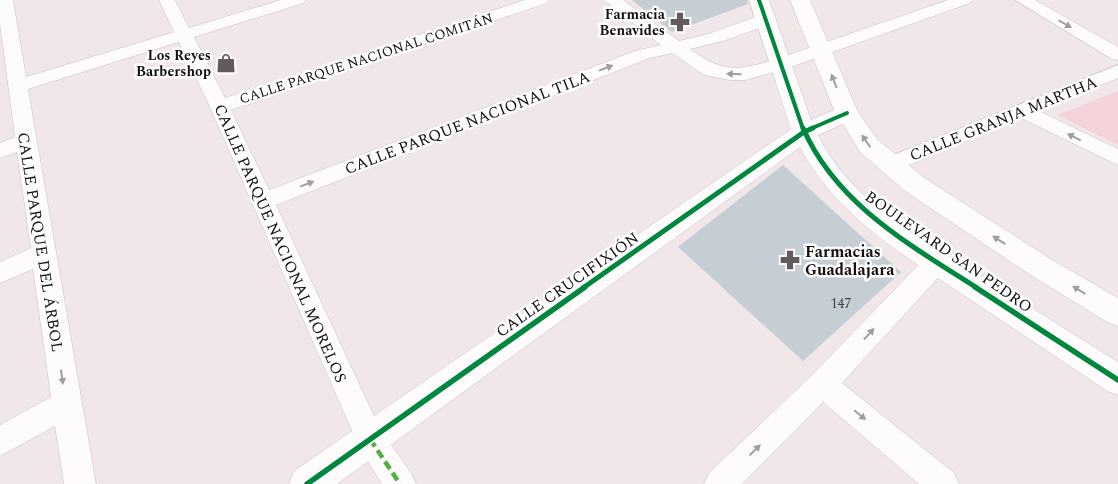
<svg xmlns="http://www.w3.org/2000/svg" width="1118" height="484" font-family="Spectral,serif">
  <style>
    .green { fill: #f5d2da }
    .building { fill: #c4ced4 }
    .lines { fill: none; stroke-linecap: round; stroke-linejoin: round }
    .street-casing { stroke: #c8bfc1; stroke-width: 1 }
    .secondary-casing { stroke: #c8bfc1; stroke-width: 1 }
    .street { fill: #fdfbfc; fill-rule: evenodd }
    .secondary { fill: #fdfbfc; fill-rule: evenodd }
    .quiet { stroke: #55b044; stroke-width: 4.5; stroke-dasharray: 9 4.5; stroke-linecap: butt }
    .cycleway-far2-casing { stroke: #fff; stroke-width: 6 }
    .cycleway-far1-casing { stroke: #fff; stroke-width: 8 }
    .cycleway-casing { stroke: #fff; stroke-width: 9 }
    .cycleway-far2 { stroke: #00873e; stroke-width: 4 }
    .cycleway-far1 { stroke: #00873e; stroke-width: 5 }
    .cycleway { stroke: #00873e; stroke-width: 5.5 }
    .oneway { fill: #a19d9e }
    .labels { text-anchor: middle; stroke-width: 5; stroke-linejoin: round; paint-order: stroke }
    .far-poi-label { font-size: 14px; font-weight: bold; fill: #160f11; stroke: #fff; text-anchor: end }
    .far-street-label { font-size: 14px; fill: #160f11; stroke: #fff }
    .number-label { font-size: 14px; fill: #423f42 }
    .street-label { font-size: 16px; fill: #160f11; stroke: #fff }
    .poi-label { font-size: 16px; font-weight: bold; fill: #160f11; stroke: #fff; text-anchor: start }
  </style>
  <rect width="100%" height="100%" fill="#f1e6e8"/>
  <polygon class="green" points="1118,91 1118,145 1058,115"/>
  <g class="building">
    <polygon points="632,0 747,0 748,4 672,32"/>
    <polygon points="783,165 901,272 803,361 678,247"/>
  </g>
  <g class="lines">
    <defs>
      <g id="street">
        <path d="M 0,0 L 13,0 L 26,77 L 174,32 L 159,0 L 175,0 L 189,28 L 281,0 L 306,0 L 304,3 L 194,37 L 225,98 L 525,0 L 549,0 L 547,3 L 231,110 L 269,190 L 635,51 L 661,45 L 604,0 L 623,0 L 679,41 L 711,33 L 761,15 L 773,15 L 776,19 L 773,23 L 723,41 L 690,49 C 724,73 735,71 774,60 L 948,0 L 972,0 L 970,3 L 788,68 L 746,80 L 730,80 L 704,75 L 672,53 L 647,59 L 276,205 L 380,429 L 411,473 L 416,484 L 382,484 L 360,449 L 210,107 L 179,42 L 28,89 L 96,484 L 64,484 L 55,426 L 0,456 L 0,425 L 51,397 L 33,269 L 0,283 L 0,262 L 31,248 L 17,152 L 0,158 L 0,143 L 15,137 L 0,24 Z"/>
        <polygon points="1015,0 1035,0 1118,47 1118,60 1112,59"/>
        <polygon points="1118,65 1118,78 1039,111 1118,149 1118,165 1021,118 897,170 889,173 881,170 878,165 881,160"/>
        <polygon points="937,252 946,255 949,262 946,269 842,383 954,473 959,484 919,484 823,402 742,484 704,484 709,473 812,375 928,255"/>
      </g>
      <path id="secondary" d="M 749,0 L 769,0 L 811,120 L 834,110 L 790,0 L 810,0 L 858,112 L 878,140 L 923,177 L 1049,258 L 1118,298 L 1118,326 L 1107,322 L 1029,274 L 905,191 L 860,152 L 843,124 L 818,135 C 851,203 925,241 986,279 C 1030,307 1074,335 1118,362 L 1118,395 L 1107,391 C 1061,360 1016,330 971,300 C 906,257 837,217 800,147 L 337,484 L 289,484 L 294,471 L 791,129 Z"/>
    </defs>
    <use href="#street" class="street-casing"/>
    <use href="#secondary" class="secondary-casing"/>
    <use href="#street" class="street"/>
    <use href="#secondary" class="secondary"/>
    <polyline class="quiet" points="370,439 400,484"/>
    <defs>
      <g id="cycleway-far2">
        <polyline points="759,0 803,129"/>
        <polyline points="810,129 847,113"/>
      </g>
      <g id="cycleway-far1">
        <path d="M 803,128 C 836,204 910,245 977,288"/>
        <polyline points="583,288 804,132 813,128"/>
      </g>
      <g id="cycleway">
        <polyline points="975,287 1118,380"/>
        <polyline points="307,484 585,287"/>
      </g>
    </defs>
    <use href="#cycleway-far2" class="cycleway-far2-casing"/>
    <use href="#cycleway-far1" class="cycleway-far1-casing"/>
    <use href="#cycleway" class="cycleway-casing"/>
    <use href="#cycleway-far2" class="cycleway-far2"/>
    <use href="#cycleway-far1" class="cycleway-far1"/>
    <use href="#cycleway" class="cycleway"/>
  </g>
  <defs><path id="oneway-solid" d="M-6-.8H1V-3.2L6.5 0L1 3.2V.8H-6Z" transform="scale(1.25)"/></defs>
  <g class="oneway">
    <use href="#oneway-solid" transform="translate(1065 24) rotate(30)"/>
    <use href="#oneway-solid" transform="translate(606 68) rotate(-21)"/>
    <use href="#oneway-solid" transform="translate(734 74) rotate(-179)"/>
    <use href="#oneway-solid" transform="translate(834 81) rotate(-111)"/>
    <use href="#oneway-solid" transform="translate(1074 137) rotate(-154)"/>
    <use href="#oneway-solid" transform="translate(866 141) rotate(-125)"/>
    <use href="#oneway-solid" transform="translate(307 184) rotate(-21)"/>
    <use href="#oneway-solid" transform="translate(999 240) rotate(-147)"/>
    <use href="#oneway-solid" transform="translate(1079 290) rotate(-149)"/>
    <use href="#oneway-solid" transform="translate(869 334) rotate(-47)"/>
    <use href="#oneway-solid" transform="translate(62 377) rotate(82)"/>
    <use href="#oneway-solid" transform="translate(860 415) rotate(39)"/>
    <use href="#oneway-solid" transform="translate(755 450) rotate(-44)"/>
  </g>
  <defs>
    <symbol id="pharmacy-bare" viewBox="-9 -9 18 18"><path d="M-2-6h4v4h4v4h-4v4h-4v-4h-4v-4h4Z" fill="#635a5c" stroke="#fff" stroke-width="2.5" paint-order="stroke"/></symbol>
    <symbol id="shop-bare" viewBox="-9 -9 18 18"><path d="M-5-2.5h2.3a2.7 3.5 0 0 1 5.4 0H5L5.5 6h-11ZM-1.5-2.5h3a1.5 2.3 0 0 0-3 0Z" fill="#635a5c" stroke="#fff" stroke-width="2.5" paint-order="stroke"/></symbol>
  </defs>
  <g fill-rule="evenodd">
    <use href="#pharmacy-bare" x="666" y="8" width="28" height="28"/>
    <use href="#shop-bare" x="212" y="49" width="28" height="28"/>
    <use href="#pharmacy-bare" x="776" y="246" width="28" height="28"/>
  </g>
  <g class="labels">
    <g class="far-poi-label">
      <text x="665" y="19">Farmacia<tspan x="665" dy="16">Benavides</tspan></text>
      <text x="211" y="60">Los Reyes<tspan x="211" dy="16">Barbershop</tspan></text>
    </g>
    <g class="far-street-label">
      <text transform="translate(366 58) rotate(-18)" y="5">CALLE PARQUE NACIONAL COMITÁN</text>
    </g>
    <g class="number-label">
      <text x="841" y="308">147</text>
    </g>
    <g class="street-label">
      <text transform="translate(1003 118) rotate(-22)" y="6">CALLE GRANJA MARTHA</text>
      <text transform="translate(467 122) rotate(-21)" y="6">CALLE PARQUE NACIONAL TILA</text>
      <text transform="translate(41 242) rotate(81)" y="6">CALLE PARQUE DEL ÁRBOL</text>
      <text transform="translate(281 243) rotate(66)" y="6">CALLE PARQUE NACIONAL MORELOS</text>
      <text transform="translate(949 251) rotate(35)" y="6">BOULEVARD SAN PEDRO</text>
      <text transform="translate(567 284) rotate(-35)" y="6">CALLE CRUCIFIXIÓN</text>
    </g>
    <g class="poi-label">
      <text x="805" y="257">Farmacias<tspan x="805" dy="18">Guadalajara</tspan></text>
    </g>
  </g>
</svg>
